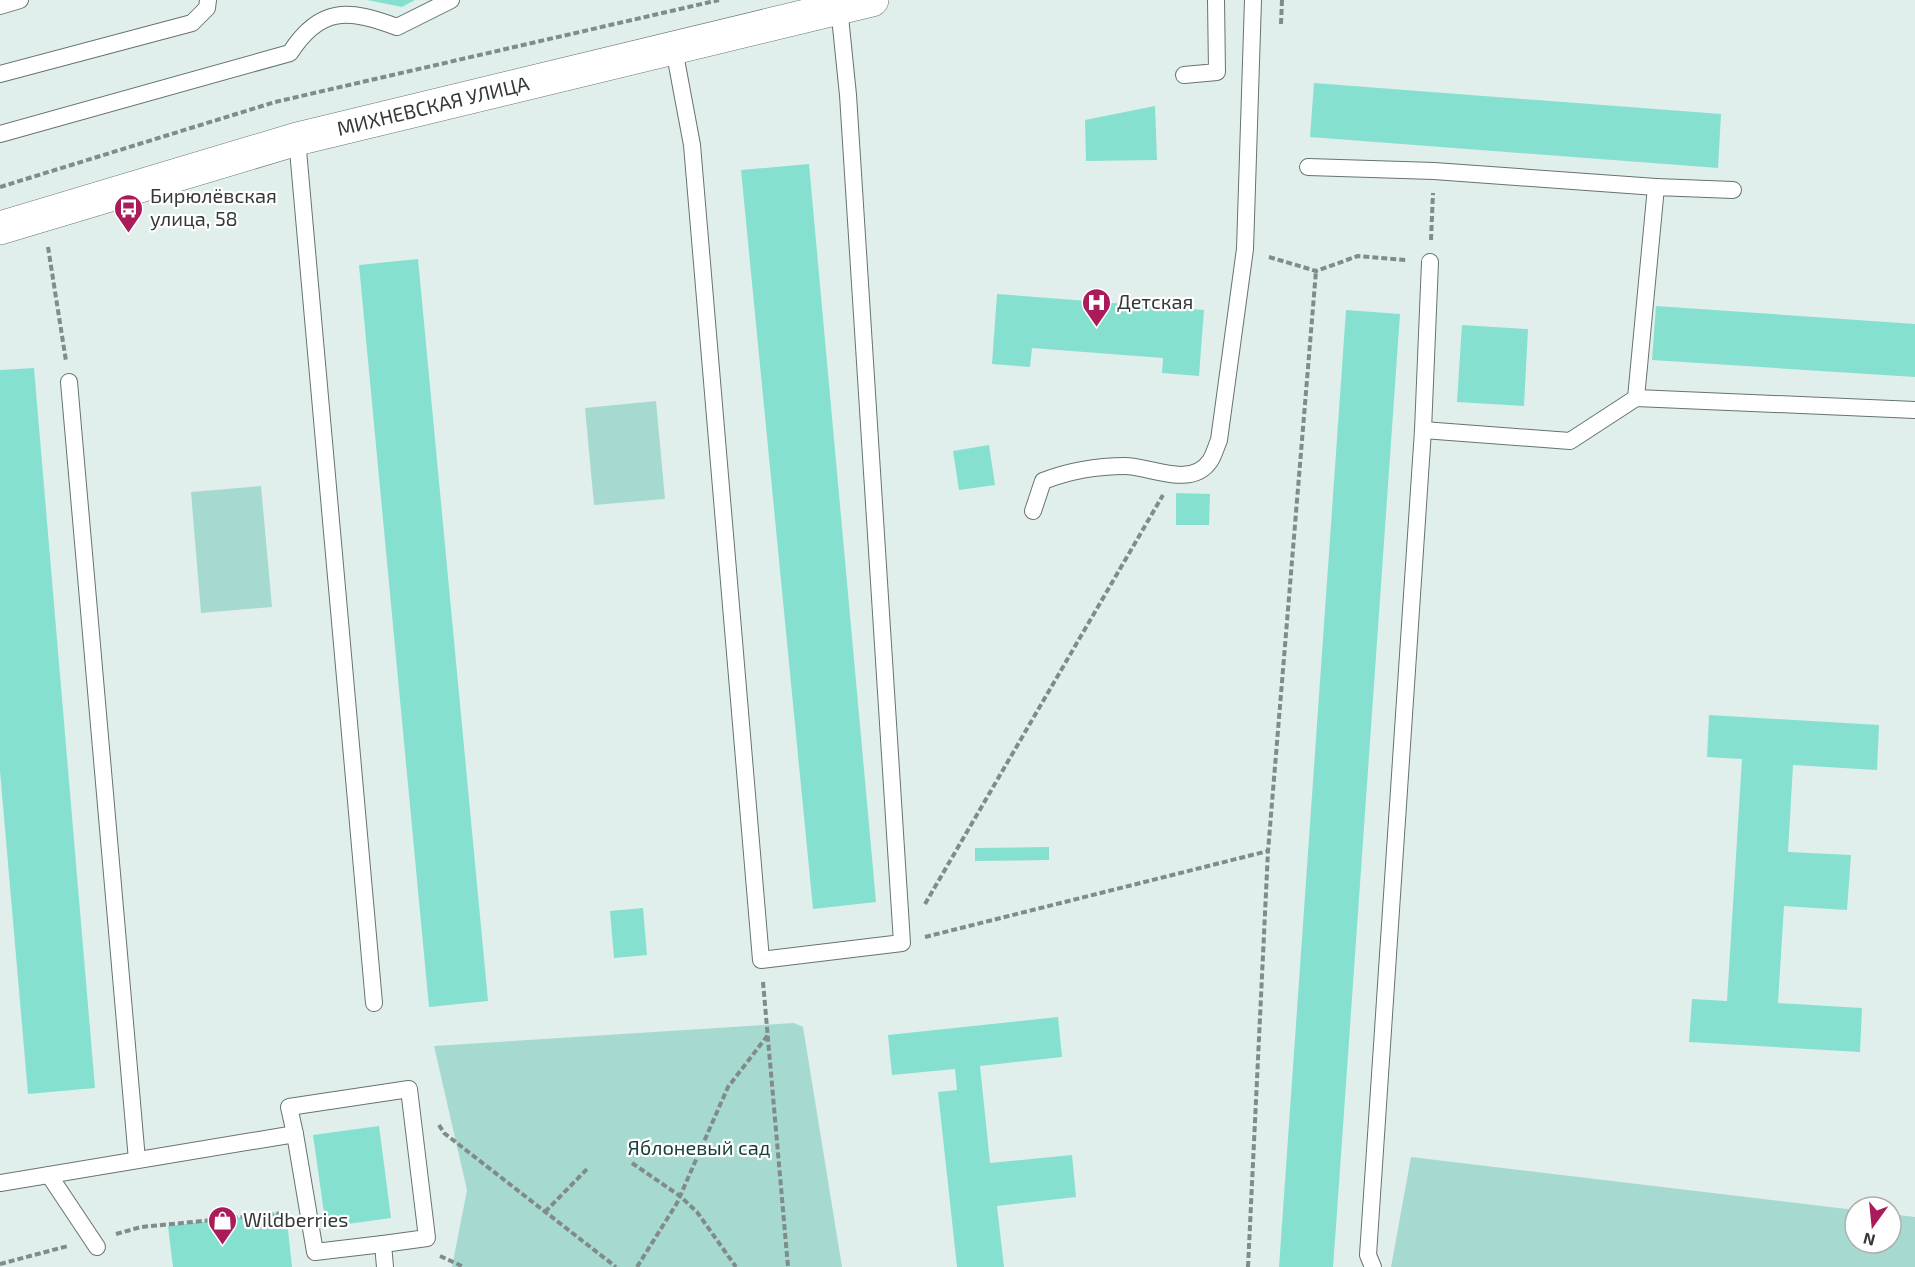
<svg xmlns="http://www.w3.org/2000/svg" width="1915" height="1267" font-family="'Exo 2',sans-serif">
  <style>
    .green { fill: #a6dad0 }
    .building { fill: #86e0d0 }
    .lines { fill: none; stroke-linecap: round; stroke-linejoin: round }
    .service-casing { stroke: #667371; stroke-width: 18 }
    .minor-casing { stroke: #667371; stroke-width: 34 }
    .path { stroke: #818b89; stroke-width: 4; stroke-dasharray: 6 3; stroke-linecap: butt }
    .service { stroke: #fff; stroke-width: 16 }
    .minor { stroke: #fff; stroke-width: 33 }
    .labels { text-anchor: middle; stroke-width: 4.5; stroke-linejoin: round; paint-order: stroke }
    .street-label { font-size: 20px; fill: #343938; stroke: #fff }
    .poi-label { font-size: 20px; fill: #343938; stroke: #fff; text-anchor: start }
    .park-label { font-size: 20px; fill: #153f39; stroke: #fff }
  </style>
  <rect width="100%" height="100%" fill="#e0efec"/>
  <g class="green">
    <polygon points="656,401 665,499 594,505 585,408"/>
    <polygon points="261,486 272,607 201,613 191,492"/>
    <polygon points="794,1023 803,1027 842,1267 452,1267 467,1190 434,1046"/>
    <polygon points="1411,1157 1855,1210 1855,1243 1891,1243 1891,1214 1915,1217 1915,1267 1391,1267"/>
  </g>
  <g class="building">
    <polygon points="367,0 415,0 402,7"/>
    <polygon points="1314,83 1721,114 1718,168 1310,137"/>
    <polygon points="1155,106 1157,160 1086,161 1085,120"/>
    <polygon points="809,164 876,902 813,909 741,170"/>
    <polygon points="418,259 488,1001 429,1007 359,265"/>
    <polygon points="997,294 1204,310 1199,376 1162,373 1163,358 1032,348 1030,367 992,364"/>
    <polygon points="1656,306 1915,324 1915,377 1652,360"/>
    <polygon points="1346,310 1400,314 1336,1226 1333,1267 1279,1267"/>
    <polygon points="1462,325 1528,329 1524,406 1457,402"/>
    <polygon points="34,368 95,1088 28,1094 0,771 0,370"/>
    <polygon points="989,445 995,485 959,490 953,451"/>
    <polygon points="1176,493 1210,494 1209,525 1176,525"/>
    <polygon points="1709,715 1879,725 1877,770 1793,765 1788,852 1851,855 1847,910 1784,906 1778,1003 1862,1008 1860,1052 1689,1042 1692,999 1727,1001 1742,759 1707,757"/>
    <polygon points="1049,847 1049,860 975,861 975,848"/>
    <polygon points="643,908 647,955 614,958 610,911"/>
    <polygon points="1058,1017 1062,1057 980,1066 990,1163 1072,1155 1076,1197 997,1206 1004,1267 957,1267 938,1092 957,1090 955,1069 892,1075 888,1035"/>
    <polygon points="379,1126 391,1218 326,1227 313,1135"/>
    <polygon points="286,1212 292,1267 173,1267 168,1226"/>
  </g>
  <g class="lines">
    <defs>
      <g id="service">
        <polyline points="0,6 20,0"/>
        <polyline points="674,49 692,145 761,960 902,943 848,95 839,7"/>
        <polyline points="0,74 192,23 207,8 208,0"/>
        <polyline points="1184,75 1217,72 1216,0"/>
        <path d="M 0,134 L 290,53 C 320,6 349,9 397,27 L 451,0"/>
        <polyline points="297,139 374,1003"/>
        <polyline points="1308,167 1434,171 1656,187"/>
        <polyline points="69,382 137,1160"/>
        <polyline points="1636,398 1656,187 1733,190"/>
        <polyline points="1423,430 1570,441 1636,398 1915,410"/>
        <path d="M 1033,511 L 1043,481 C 1069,471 1097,466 1125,466 C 1150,466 1191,489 1210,461 C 1214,455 1216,447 1219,440 L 1245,249 L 1253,0"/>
        <polyline points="295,1134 289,1107 409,1089 427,1238 383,1244"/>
        <polyline points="49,1175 97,1247"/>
        <polyline points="0,1183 295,1134 315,1252 383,1244 385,1267"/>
        <polyline points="1373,1267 1368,1255 1423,430 1430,262"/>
      </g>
      <g id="minor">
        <path id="s1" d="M 0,228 L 297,139 L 872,0"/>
      </g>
    </defs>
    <use href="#service" class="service-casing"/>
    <use href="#minor" class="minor-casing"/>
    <g class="path">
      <polyline points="1281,24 1282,0"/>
      <polyline points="0,187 275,102 719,0"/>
      <polyline points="1431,240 1433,193"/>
      <polyline points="48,247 66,361"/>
      <polyline points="1269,257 1316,271 1358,256 1406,260"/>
      <polyline points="925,904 1163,495"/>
      <polyline points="925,937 1268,851"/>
      <polyline points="763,982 788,1267"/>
      <polyline points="439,1125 444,1133 616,1267"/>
      <polyline points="632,1163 680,1196 697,1212 736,1267"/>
      <polyline points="545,1212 587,1169"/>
      <polyline points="116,1234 141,1227 284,1213"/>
      <polyline points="440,1256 464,1267"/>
      <polyline points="0,1264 68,1246"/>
      <polyline points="637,1267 677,1203 728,1087 768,1035"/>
      <polyline points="1248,1267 1268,851 1316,271"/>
    </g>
    <use href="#service" class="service"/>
    <use href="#minor" class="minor"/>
  </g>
  <defs>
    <symbol id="bus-pin" viewBox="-11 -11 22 30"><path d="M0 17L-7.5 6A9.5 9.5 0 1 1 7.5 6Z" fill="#aa1c59" stroke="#fff"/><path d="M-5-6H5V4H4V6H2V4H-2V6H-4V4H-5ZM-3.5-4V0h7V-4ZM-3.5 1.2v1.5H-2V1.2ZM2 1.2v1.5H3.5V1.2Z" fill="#fff"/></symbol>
    <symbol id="hospital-pin" viewBox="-11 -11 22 30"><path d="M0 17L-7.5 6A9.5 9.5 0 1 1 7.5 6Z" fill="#aa1c59" stroke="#fff"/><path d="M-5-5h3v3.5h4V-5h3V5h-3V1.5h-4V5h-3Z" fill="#fff"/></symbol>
    <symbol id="shop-pin" viewBox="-11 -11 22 30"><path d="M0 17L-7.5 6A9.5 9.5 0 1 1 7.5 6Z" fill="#aa1c59" stroke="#fff"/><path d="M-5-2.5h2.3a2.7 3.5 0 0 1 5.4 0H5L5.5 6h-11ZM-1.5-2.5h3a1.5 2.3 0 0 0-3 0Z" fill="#fff"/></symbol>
  </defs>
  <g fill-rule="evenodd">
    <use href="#bus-pin" x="112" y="192" width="33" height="45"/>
    <use href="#hospital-pin" x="1080" y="286" width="33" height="45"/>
    <use href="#shop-pin" x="206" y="1204" width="33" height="45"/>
  </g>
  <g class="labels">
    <g class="street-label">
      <text dy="7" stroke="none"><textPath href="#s1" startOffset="450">МИХНЕВСКАЯ УЛИЦА</textPath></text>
    </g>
    <g class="poi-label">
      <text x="150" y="203">Бирюлёвская<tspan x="150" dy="23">улица, 58</tspan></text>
      <text x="1117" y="309">Детская</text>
      <text x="243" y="1227">Wildberries</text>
    </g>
    <g class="park-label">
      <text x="699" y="1155">Яблоневый сад</text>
    </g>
  </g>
  <g transform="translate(1873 1225) rotate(195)"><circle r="28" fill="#ffffff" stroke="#aeb0af" stroke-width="1.5"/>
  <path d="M0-4.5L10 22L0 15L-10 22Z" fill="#aa1c59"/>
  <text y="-9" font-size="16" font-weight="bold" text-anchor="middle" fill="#343938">N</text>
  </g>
</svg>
